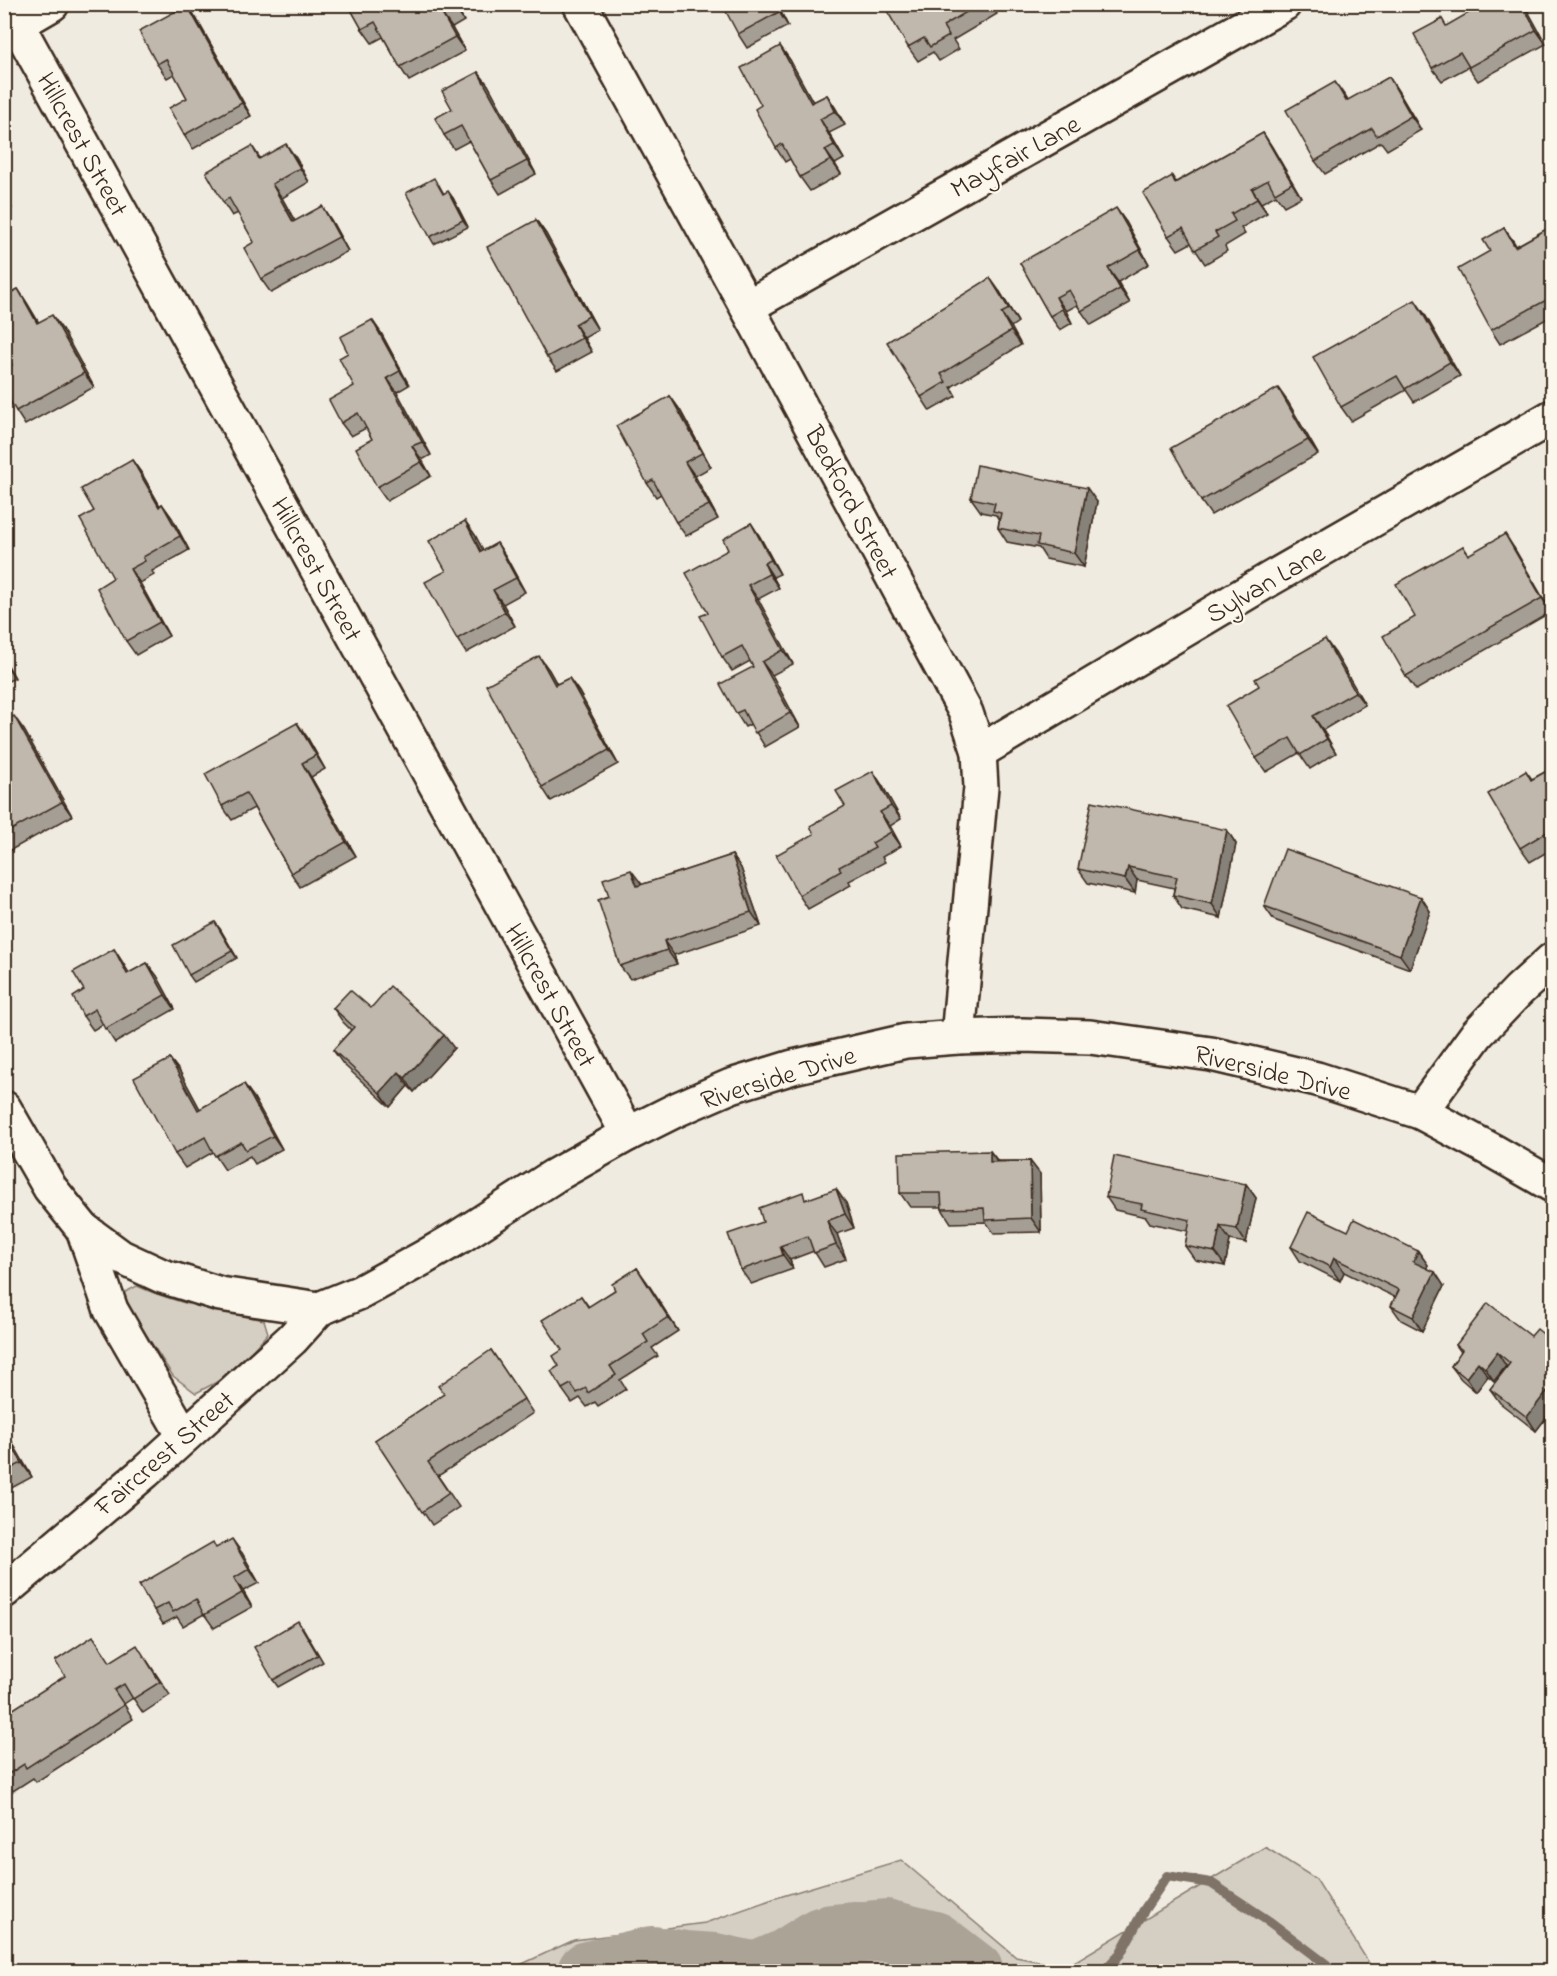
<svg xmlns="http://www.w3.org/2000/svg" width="1557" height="1976" font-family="'Indie Flower',sans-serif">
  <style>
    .green { fill: #d5cec3; stroke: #887c70; stroke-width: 1.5 }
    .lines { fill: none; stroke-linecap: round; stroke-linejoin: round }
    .stream { stroke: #7f7367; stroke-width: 10 }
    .river { stroke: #aca397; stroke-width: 62 }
    .minor-casing { stroke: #3b2a1e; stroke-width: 38 }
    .minor { stroke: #fbf7ec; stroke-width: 33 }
    .wall { fill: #a59e95; stroke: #3b2a1e; stroke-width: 1.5 }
    .shaded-wall { fill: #868179; stroke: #3b2a1e; stroke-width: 1.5 }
    .building { fill: #c0b8ad; stroke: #3b2a1e; stroke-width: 1.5 }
    .labels { text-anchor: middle; stroke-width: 4.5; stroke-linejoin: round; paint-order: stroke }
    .street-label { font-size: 27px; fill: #3b2a1e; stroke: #fbf7ec }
  </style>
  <rect width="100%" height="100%" fill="#f0ebe0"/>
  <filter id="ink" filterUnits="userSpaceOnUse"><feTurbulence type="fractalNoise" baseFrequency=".0167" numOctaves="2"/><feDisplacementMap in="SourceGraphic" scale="12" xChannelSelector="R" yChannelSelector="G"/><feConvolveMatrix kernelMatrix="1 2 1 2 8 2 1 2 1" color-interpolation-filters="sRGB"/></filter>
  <g filter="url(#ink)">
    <g class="green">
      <path d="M 137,1286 C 178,1304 220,1312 264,1320 L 268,1333 L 230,1375 L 196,1393 L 173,1376 L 137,1321 L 123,1293 Z"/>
      <polygon points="1265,1847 1316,1879 1374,1971 507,1971 574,1940 705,1923 776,1898 901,1860 1016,1957 1066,1967"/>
    </g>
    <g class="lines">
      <polyline class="stream" points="1103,1972 1120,1954 1144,1910 1167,1876 1211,1883 1270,1922 1327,1965 1330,1972"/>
      <g class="river">
        <polyline points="588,1972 652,1957 685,1962 715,1964 752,1972"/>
        <polyline points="758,1972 786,1960 821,1938 832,1935 886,1930 934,1942 973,1972"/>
      </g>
      <defs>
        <g id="minor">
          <polyline points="6,4 628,1134"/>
          <polyline points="580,4 747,307 966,713 979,752 981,787 958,1037"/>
          <polyline points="4,32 52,4"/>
          <polyline points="747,307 1284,4"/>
          <polyline points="979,752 1270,579 1552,417"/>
          <polyline points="4,1108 50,1188 83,1229 121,1257 162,1276 220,1294 319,1309 361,1292 423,1258 459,1237 554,1176 628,1134 678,1109 731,1086 793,1067 906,1041 958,1037 1022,1035 1090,1037 1211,1054 1317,1079 1420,1112 1493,1151 1552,1185"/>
          <polyline points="1420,1112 1477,1034 1519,990 1552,960"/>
          <polyline points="83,1229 111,1310 184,1436"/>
          <polyline points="4,1591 145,1472 292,1339 319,1309"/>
        </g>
      </defs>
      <use href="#minor" class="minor-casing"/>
      <use href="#minor" class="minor"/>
    </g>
    <g class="wall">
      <polygon points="348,4 454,4 464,21 452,28 465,51 409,81 400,67 383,37 372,43 362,29"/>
      <polygon points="695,4 714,4 700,12"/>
      <polygon points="777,4 788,26 747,48 738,34"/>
      <polygon points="894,4 991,4 997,14 953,40 959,49 939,61 933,52 918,61 908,47"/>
      <polygon points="1524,4 1546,44 1478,81 1468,67 1442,81 1432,68 1442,19 1446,26"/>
      <polygon points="187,5 196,18 251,116 193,149 184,135 187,98 174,74 167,78 157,64"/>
      <polygon points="780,46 790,60 813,102 827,95 836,109 845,125 829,133 844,159 835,164 841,174 810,191 800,177 790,159 785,162 776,148 761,105"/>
      <polygon points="478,72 488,85 536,174 500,194 491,180 469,141 454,149 444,135 452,109"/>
      <polygon points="1389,77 1398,91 1421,130 1387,150 1381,142 1325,174 1315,161 1345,96 1348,101"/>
      <polygon points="1263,133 1272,147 1301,197 1284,206 1276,195 1261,203 1267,213 1241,228 1245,234 1225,246 1227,251 1205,264 1191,243 1178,250 1168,236 1172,176 1176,182"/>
      <polygon points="252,146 260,158 296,158 309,182 282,198 295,221 331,220 348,251 271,293 261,279 254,242 238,213 232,216 223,202"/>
      <polygon points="439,185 444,194 453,198 468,227 434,244 430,237"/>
      <polygon points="4,195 12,208 4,213"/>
      <polygon points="536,220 546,234 598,330 584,338 592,352 557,371 547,357"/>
      <polygon points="1126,222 1149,264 1118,282 1130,303 1091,325 1077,305 1066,311 1072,323 1060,330 1050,316 1020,263"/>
      <polygon points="1552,226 1552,316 1500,344 1491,330 1490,251 1504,228 1516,246"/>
      <polygon points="18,289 27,303 39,323 62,329 94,387 25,425 16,411 12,365 10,360 4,363 4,296"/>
      <polygon points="1000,292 1018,322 1011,327 1021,345 951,387 956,396 930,411 921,397"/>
      <polygon points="1424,313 1460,376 1414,402 1406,390 1351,421 1341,407"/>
      <polygon points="372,320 381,333 409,385 397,392 431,455 422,460 431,476 387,501 377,487 372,439 366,428 351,436 341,423 354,386 348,353"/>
      <polygon points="670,396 680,410 711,467 695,476 718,519 686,536 676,522 661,494 656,497 647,483"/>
      <polygon points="1288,402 1318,454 1211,515 1201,501"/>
      <polygon points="132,460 142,474 160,506 162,504 172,518 189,550 152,571 154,575 140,583 169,636 136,655 126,641 113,578 94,511"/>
      <polygon points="971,498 1097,502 1084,567 1046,559 1039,548 1007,542 998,528 999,520 996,515 981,512"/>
      <polygon points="465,521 475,535 483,551 497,543 506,557 525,592 503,604 515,626 466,653 457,639 446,571"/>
      <polygon points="751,523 760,537 780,574 773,577 779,588 758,599 793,664 772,675 800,727 765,747 751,724 745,727 736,713 753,667 750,661 732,671 722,657 708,613 728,550"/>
      <polygon points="1463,546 1469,555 1514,548 1551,612 1416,690 1406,676 1415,617"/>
      <polygon points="1335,653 1365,705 1323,730 1336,753 1310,769 1299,753 1266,772 1256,758"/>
      <polygon points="4,659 15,678 4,683"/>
      <polygon points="549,670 557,684 569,678 579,692 618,764 551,801 542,787"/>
      <polygon points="4,721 24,730 72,816 9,851 4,845"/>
      <polygon points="297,723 307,737 325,769 311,777 356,856 300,887 291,873 254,808 232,820 222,806"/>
      <polygon points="1552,768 1552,849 1530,862 1520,848 1526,771 1532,779"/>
      <polygon points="882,785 901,819 890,826 901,846 882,857 885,862 849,881 851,885 808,909 799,895 814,834"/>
      <polygon points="1227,830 1236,844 1221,918 1182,909 1173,895 1174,888 1137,880 1135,893 1088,883 1078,869"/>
      <polygon points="732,855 741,868 761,926 674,955 677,964 630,979 620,966 641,883 641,885"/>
      <polygon points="1421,897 1430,911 1410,969 1274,920 1264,906"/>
      <polygon points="220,929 237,958 194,982 189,975"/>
      <polygon points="114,949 129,973 147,963 157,976 175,1009 115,1043 103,1024 93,1030 83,1016 84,990"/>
      <polygon points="333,1008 371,1008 454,1048 414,1092 408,1086 390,1107 343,1064 333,1050 351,1030 343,1022"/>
      <polygon points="170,1059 180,1072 200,1109 244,1084 254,1098 282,1149 255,1164 250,1156 225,1170 213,1152 185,1168 175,1154"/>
      <polygon points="990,1151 998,1161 1030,1161 1040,1174 1041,1232 994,1233 986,1222 951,1223 942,1209 942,1207 910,1207 900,1193"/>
      <polygon points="1246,1184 1256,1198 1246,1243 1230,1240 1225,1266 1195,1260 1185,1246 1188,1231 1150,1223 1146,1217 1115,1210 1106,1197"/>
      <polygon points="807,1199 846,1203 854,1228 837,1234 846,1259 824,1267 814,1251 790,1260 793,1269 751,1284 741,1270 763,1222"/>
      <polygon points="1348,1231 1418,1251 1428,1265 1426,1268 1435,1272 1444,1286 1422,1331 1401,1320 1391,1306 1395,1297 1344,1272 1340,1281 1300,1261 1291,1247"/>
      <polygon points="637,1268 678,1331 652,1348 658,1356 620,1380 626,1389 598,1406 595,1402 587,1407 580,1398 572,1403 562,1389 559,1366 562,1350 581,1296 589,1307 615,1290"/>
      <polygon points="1531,1336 1552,1341 1552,1410 1536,1431 1500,1403 1490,1389 1507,1367 1506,1366 1494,1381 1488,1376 1476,1392 1461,1379 1451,1366 1461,1352 1456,1345"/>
      <polygon points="491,1350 533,1413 438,1476 459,1507 432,1525 375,1440 444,1394"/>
      <polygon points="4,1428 32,1477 4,1492"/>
      <polygon points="217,1548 242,1553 259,1583 243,1591 252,1607 214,1628 204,1614 183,1626 177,1617 163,1624 154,1610"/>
      <polygon points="303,1628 323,1662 278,1687 273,1680"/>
      <polygon points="146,1659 170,1695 143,1713 133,1698 124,1704 133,1719 36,1782 33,1778 13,1791 4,1779 4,1715 111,1662"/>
    </g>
    <g class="shaded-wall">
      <polygon points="452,4 454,4 464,21"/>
      <polygon points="775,4 777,4 788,26 779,12"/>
      <polygon points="1522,4 1524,4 1546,44 1536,30"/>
      <polygon points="187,5 196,18 251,116 242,103"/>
      <polygon points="442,14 452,28 465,51 455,37"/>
      <polygon points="780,46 790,60 821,117 811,103"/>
      <polygon points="478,72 488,85 536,174 527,161"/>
      <polygon points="1389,77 1398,91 1421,130 1411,116"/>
      <polygon points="1335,82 1345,96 1356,115 1346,101"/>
      <polygon points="827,95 836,109 845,125 835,111"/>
      <polygon points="820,119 829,133 844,159 834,145"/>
      <polygon points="1263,133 1272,147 1301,197 1292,183"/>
      <polygon points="286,144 296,158 309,182 300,168"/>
      <polygon points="825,150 835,164 841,174 831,160"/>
      <polygon points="272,184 282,198 303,236 293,222"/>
      <polygon points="1252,189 1261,203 1267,213 1257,199"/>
      <polygon points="448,191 453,198 468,227 463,220"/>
      <polygon points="322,206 331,220 348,251 339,237"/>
      <polygon points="1116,208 1126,222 1149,264 1140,250"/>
      <polygon points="536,220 546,234 598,330 589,316"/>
      <polygon points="1504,228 1514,242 1524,261 1515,247"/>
      <polygon points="1108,268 1118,282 1130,303 1120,289"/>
      <polygon points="990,278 1000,292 1018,322 1009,309"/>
      <polygon points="18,289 27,303 47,337 37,323"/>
      <polygon points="1056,297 1066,311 1072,323 1062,309"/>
      <polygon points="1415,300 1424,313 1460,376 1450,362"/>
      <polygon points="1001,313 1011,327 1021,345 1011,331"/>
      <polygon points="52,315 62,329 94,387 84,373"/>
      <polygon points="372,320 381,333 409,385 400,371"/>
      <polygon points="575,324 584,338 592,352 582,338"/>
      <polygon points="387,378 397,392 431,455 422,442"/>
      <polygon points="1278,388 1288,402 1318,454 1308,440"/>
      <polygon points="670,396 680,410 711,467 702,453"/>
      <polygon points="412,446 422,460 431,476 421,462"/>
      <polygon points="132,460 142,474 168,520 159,507"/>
      <polygon points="685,462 695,476 718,519 709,505"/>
      <polygon points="1087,488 1097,502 1084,567 1074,553"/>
      <polygon points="162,504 172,518 189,550 180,536"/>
      <polygon points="465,521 475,535 491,565 481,552"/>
      <polygon points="751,523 760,537 780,574 771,560"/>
      <polygon points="1505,534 1514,548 1551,612 1542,598"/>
      <polygon points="497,543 506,557 525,592 516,578"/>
      <polygon points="764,563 773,577 779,588 769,574"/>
      <polygon points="130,569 140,583 169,636 160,622"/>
      <polygon points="748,585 758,599 793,664 783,650"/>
      <polygon points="493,590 503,604 515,626 505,612"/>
      <polygon points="1325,639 1335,653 1365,705 1355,692"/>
      <polygon points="539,656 549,670 565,699 555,685"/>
      <polygon points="4,659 15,678 4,662"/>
      <polygon points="762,662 772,675 800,727 790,713"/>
      <polygon points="569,678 579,692 618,764 609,750"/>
      <polygon points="14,716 24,730 72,816 62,802"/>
      <polygon points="1313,716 1323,730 1336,753 1327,739"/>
      <polygon points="297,723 307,737 325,769 316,755"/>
      <polygon points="302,763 311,777 356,856 346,842"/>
      <polygon points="873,771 882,785 901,819 891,806"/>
      <polygon points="880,812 890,826 901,846 891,832"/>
      <polygon points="1227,830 1236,844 1221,918 1212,904"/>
      <polygon points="732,855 741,868 761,926 751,912"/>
      <polygon points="1128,867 1137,880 1135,893 1125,879"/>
      <polygon points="631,870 641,883 646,900 637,886"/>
      <polygon points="1421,897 1430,911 1410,969 1400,955"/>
      <polygon points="215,922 220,929 237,958 232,951"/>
      <polygon points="664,941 674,955 677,964 667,950"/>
      <polygon points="114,949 123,963 137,988 127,974"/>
      <polygon points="147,963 157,976 175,1009 165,995"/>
      <polygon points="444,1035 454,1048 414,1092 405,1078"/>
      <polygon points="170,1059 180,1072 208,1124 198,1110"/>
      <polygon points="399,1072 408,1086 390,1107 380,1093"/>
      <polygon points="244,1084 254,1098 282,1149 273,1136"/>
      <polygon points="990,1151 1000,1165 990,1162"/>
      <polygon points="1030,1161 1040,1174 1041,1232 1031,1218"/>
      <polygon points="1246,1184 1256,1198 1246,1243 1237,1229"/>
      <polygon points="836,1189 846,1203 854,1228 845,1214"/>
      <polygon points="827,1221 837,1234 846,1259 836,1245"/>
      <polygon points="1220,1226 1230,1240 1225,1266 1215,1252"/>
      <polygon points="780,1246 790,1260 793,1269 783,1255"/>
      <polygon points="1418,1251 1428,1265 1423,1275 1413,1262"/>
      <polygon points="1334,1258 1344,1272 1340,1281 1330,1267"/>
      <polygon points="637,1268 647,1282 678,1331 668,1317"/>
      <polygon points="1435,1272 1444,1286 1422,1331 1413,1317"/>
      <polygon points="1497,1352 1506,1366 1494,1381 1485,1368"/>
      <polygon points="1478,1362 1488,1376 1476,1392 1466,1378"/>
      <polygon points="1547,1391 1552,1399 1552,1410 1536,1431 1527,1417"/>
      <polygon points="4,1428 32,1477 22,1463 4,1431"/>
      <polygon points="232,1539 242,1553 259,1583 249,1569"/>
      <polygon points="234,1578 243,1591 252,1607 242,1593"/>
    </g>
    <g class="building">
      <polygon points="348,4 452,4 454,7 442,14 455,37 400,67 375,22 362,29"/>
      <polygon points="722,4 775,4 779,12 738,34"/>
      <polygon points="894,4 980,4 943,26 949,36 930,47 924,38 908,47 886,9"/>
      <polygon points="1484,4 1522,4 1536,30 1469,67 1460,52 1432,68 1414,34 1442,19 1446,26"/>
      <polygon points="187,5 242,103 184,135 169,108 187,98 166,59 157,64 139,31"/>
      <polygon points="780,46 811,103 827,95 835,111 820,119 834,145 825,150 831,160 800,177 782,144 776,148 755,109 761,105 741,68"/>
      <polygon points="478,72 527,161 491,180 461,126 444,135 435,118 452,109 442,91"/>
      <polygon points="1389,77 1411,116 1377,136 1372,128 1315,161 1286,110 1335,82 1346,101"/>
      <polygon points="1263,133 1292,183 1275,193 1268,180 1252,189 1257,199 1231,214 1235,221 1215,232 1218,237 1195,250 1183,228 1168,236 1143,193 1172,176 1175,183"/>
      <polygon points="286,144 300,168 272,184 293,222 322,206 339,237 261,279 244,248 254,242 229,198 223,202 206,172 252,146 259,159"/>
      <polygon points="434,178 443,194 448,191 463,220 430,237 406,193"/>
      <polygon points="1116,208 1140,250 1108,268 1120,289 1081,311 1069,290 1056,297 1062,309 1050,316 1020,263"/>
      <polygon points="536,220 589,316 575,324 582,338 547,357 487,247"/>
      <polygon points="1552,226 1552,297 1491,330 1458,269 1490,251 1483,240 1504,228 1515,247"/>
      <polygon points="990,278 1009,309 1001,313 1011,331 941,374 946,382 921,397 887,342"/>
      <polygon points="18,289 37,323 52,315 84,373 16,411 4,391 4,369 12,365 4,350 4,296"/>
      <polygon points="1415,300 1450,362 1405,389 1397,376 1341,407 1313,357"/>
      <polygon points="372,320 400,371 387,378 422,442 412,446 421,462 377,487 356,448 372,439 358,413 341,423 329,400 354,386 339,358 348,353 340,337"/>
      <polygon points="1278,388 1308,440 1201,501 1171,448"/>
      <polygon points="670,396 702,453 685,462 709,505 676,522 653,480 647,483 616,426"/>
      <polygon points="132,460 159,507 162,504 180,536 143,557 145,561 130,569 160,622 126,641 97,588 113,578 80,519 94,511 81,489"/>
      <polygon points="977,465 1087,488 1074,553 1037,545 1039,536 998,528 1001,513 993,511 995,503 971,498"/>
      <polygon points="465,521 481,552 497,543 516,578 493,590 505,612 457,639 425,582 446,571 429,541"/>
      <polygon points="751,523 771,560 764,563 769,574 748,585 783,650 762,662 790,713 755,733 743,710 736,713 720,684 753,667 742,646 722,657 700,616 708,613 686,573 728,550 723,539"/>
      <polygon points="1505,534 1542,598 1406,676 1383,636 1415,617 1396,584 1463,546 1468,555"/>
      <polygon points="1325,639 1355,692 1313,716 1327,739 1300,755 1290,738 1256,758 1226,706 1259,686 1255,679"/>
      <polygon points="539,656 555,685 569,678 609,750 542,787 486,685"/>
      <polygon points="14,716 62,802 4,834 4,721"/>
      <polygon points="297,723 316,755 302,763 346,842 291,873 246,793 222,806 205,774"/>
      <polygon points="1552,768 1552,829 1520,848 1488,794 1526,771 1531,780"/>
      <polygon points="873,771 891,806 880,812 891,832 872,843 875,848 839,867 841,871 799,895 776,855 814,834 810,826 845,806 836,791"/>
      <polygon points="1092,801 1227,830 1212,904 1173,895 1177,877 1128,867 1125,879 1078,869"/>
      <polygon points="1285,849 1421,897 1400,955 1264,906"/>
      <polygon points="732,855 751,912 664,941 667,950 620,966 598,900 609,896 603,879 631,870 637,886"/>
      <polygon points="215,922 232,951 189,975 173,945"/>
      <polygon points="114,949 127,974 147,963 165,995 105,1029 95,1009 83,1016 73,997 84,990 73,972"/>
      <polygon points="390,986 444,1035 405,1078 399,1072 380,1093 333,1050 354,1027 333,1008 350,990 371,1008"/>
      <polygon points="170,1059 198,1110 244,1084 273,1136 246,1150 241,1142 215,1156 205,1137 175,1154 134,1078"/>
      <polygon points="990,1151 990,1162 1030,1161 1031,1218 985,1220 984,1208 942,1209 941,1193 900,1193 899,1153"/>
      <polygon points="1114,1156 1246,1184 1237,1229 1220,1226 1215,1252 1185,1246 1190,1220 1141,1209 1142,1204 1106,1197"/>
      <polygon points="836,1189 845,1214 827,1221 836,1245 814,1253 808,1236 780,1246 783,1255 741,1270 728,1234 763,1222 759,1208 803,1192 805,1200"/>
      <polygon points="1308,1212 1348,1231 1354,1219 1418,1251 1413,1262 1435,1272 1413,1317 1391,1306 1399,1290 1334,1258 1330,1267 1291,1247"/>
      <polygon points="637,1268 668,1317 643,1334 648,1342 610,1366 616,1375 588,1393 586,1388 577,1393 571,1384 562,1389 551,1371 559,1366 553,1356 562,1350 542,1320 581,1296 588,1307 615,1290 612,1284"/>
      <polygon points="1488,1303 1531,1336 1537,1329 1552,1341 1552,1395 1547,1391 1527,1417 1490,1389 1510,1363 1497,1352 1485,1368 1478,1362 1466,1378 1451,1366 1462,1350 1456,1345"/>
      <polygon points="491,1350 524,1399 428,1462 449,1493 422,1512 375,1440 444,1394 438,1386"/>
      <polygon points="4,1431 22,1463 4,1472"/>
      <polygon points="232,1539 249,1569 234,1578 242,1593 204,1615 196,1599 173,1612 168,1603 154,1610 139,1585 213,1542 216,1548"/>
      <polygon points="298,1621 318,1655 273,1680 254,1647"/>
      <polygon points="93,1636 110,1662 137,1645 160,1682 133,1699 124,1684 114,1690 124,1705 26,1768 24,1764 4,1777 4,1715 65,1676 55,1661"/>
    </g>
  </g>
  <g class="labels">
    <g class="street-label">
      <text transform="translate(83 144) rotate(61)" y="9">Hillcrest Street</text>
      <text transform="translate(1015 156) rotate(-29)" y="9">Mayfair Lane</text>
      <text transform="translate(852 502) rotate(62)" y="9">Bedford Street</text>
      <text transform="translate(317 569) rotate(61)" y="9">Hillcrest Street</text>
      <text transform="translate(1265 583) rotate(-30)" y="9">Sylvan Lane</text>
      <text transform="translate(551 995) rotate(61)" y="9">Hillcrest Street</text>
      <text transform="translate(1273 1072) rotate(14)" y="9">Riverside Drive</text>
      <text transform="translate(778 1077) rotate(-17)" y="9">Riverside Drive</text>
      <text transform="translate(164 1453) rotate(-41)" y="9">Faircrest Street</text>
    </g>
  </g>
  <rect width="1557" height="1976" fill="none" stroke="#fbf7ec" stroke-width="24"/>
  <rect x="12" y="12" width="1533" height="1952" fill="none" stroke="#3b2a1e" stroke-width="2" filter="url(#ink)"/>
</svg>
